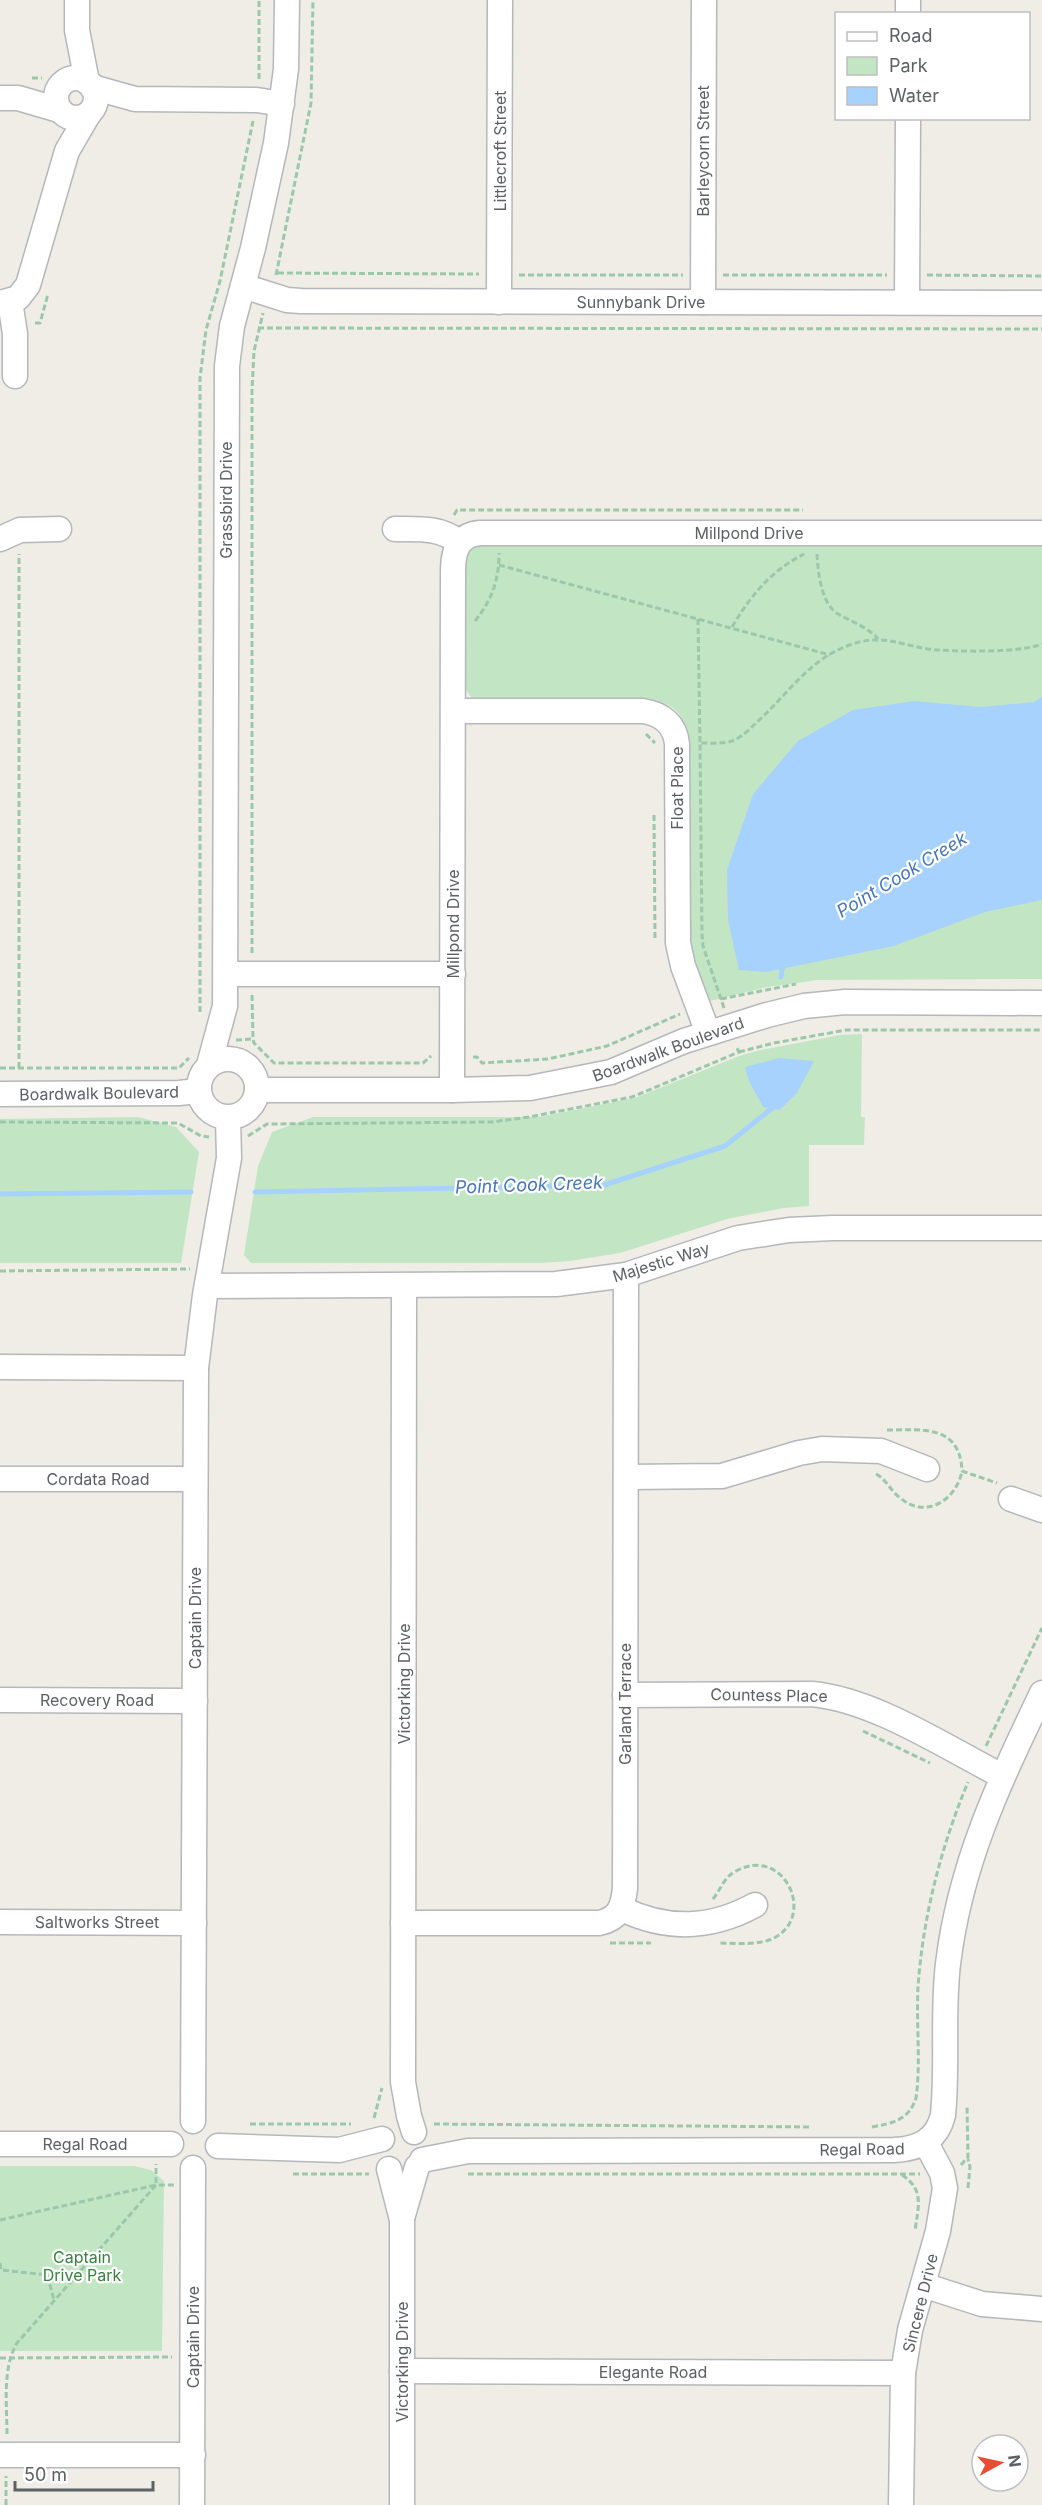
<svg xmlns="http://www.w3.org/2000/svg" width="1042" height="2505" font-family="Inter,sans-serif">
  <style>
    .green { fill: #c2e6c4 }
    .water { fill: #a6d2fd }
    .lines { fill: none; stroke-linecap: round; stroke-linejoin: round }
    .stream { stroke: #a6d2fd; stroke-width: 5 }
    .minor-casing { stroke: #b5b7bc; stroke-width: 27 }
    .path { stroke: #9bc7ab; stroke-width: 3; stroke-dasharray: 6 3; stroke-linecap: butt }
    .minor { stroke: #fff; stroke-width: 24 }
    .labels { text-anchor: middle; stroke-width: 4.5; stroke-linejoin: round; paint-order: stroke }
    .street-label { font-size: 16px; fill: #5d6065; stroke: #fff }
    .park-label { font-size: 16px; fill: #36833f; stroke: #fff }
    .water-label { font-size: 18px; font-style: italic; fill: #4576b9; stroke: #fff }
  </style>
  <rect width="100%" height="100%" fill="#efede5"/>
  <g class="green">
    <path d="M 1042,541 L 1042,979 L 818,980 L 767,987 L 706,1002 L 687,951 L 684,729 C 683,715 675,705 660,703 L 488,703 L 471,697 L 464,687 L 463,572 L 467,553 L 477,544 Z"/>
    <polygon points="862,1034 861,1117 865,1117 864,1145 809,1145 809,1206 784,1208 727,1219 620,1253 570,1261 540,1263 251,1263 244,1255 258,1166 272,1132 313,1117 539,1117 635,1098 739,1056 760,1050 840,1035"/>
    <polygon points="138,1117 176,1127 199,1152 181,1263 0,1263 0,1119"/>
    <polygon points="0,2166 134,2166 151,2170 164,2181 162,2351 0,2351"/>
  </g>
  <g class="water">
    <polygon points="1042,697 1042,900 985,912 894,946 766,972 739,970 728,920 727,870 753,794 798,741 853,710 914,701 980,707 1034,702"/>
    <polygon points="779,1058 814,1061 797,1093 780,1110 763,1107 749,1081 745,1067"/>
  </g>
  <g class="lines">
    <g class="stream">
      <polyline points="781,977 782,969 786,964"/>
      <polyline points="255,1192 604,1185 725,1146 776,1105"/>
      <polyline points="0,1194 191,1192"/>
    </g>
    <defs>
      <g id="minor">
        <polyline points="77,0 77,30 87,82"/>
        <polyline points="908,14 908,0"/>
        <circle cx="76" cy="98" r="20"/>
        <polyline points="92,87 135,99 257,100 282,104"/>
        <polyline points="0,98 18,98 59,110"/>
        <polyline points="243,286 287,300 301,301 1042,303"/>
        <polyline points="10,301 15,334 15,376"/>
        <polyline points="499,302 500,0"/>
        <polyline points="703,302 704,0"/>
        <polyline points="907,302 908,118"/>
        <polyline points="0,303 18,298 28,285 67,151 88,115"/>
        <path d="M 395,529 C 418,529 440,527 459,542"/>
        <polyline points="0,539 20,530 59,529"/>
        <path d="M 454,711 L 643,711 C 662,714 675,724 677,744 L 678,943 L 683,966 L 708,1033"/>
        <polyline points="226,974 453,974"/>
        <circle cx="228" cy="1088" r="29"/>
        <polyline points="209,1065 225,1006 227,366 232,326 253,248 276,143 286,69 287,0"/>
        <polyline points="257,1090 452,1090 530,1088 611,1072 684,1041 767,1015 804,1006 845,1002 1042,1003"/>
        <path d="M 452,1090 L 453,571 C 453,551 458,535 480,533 L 1042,533"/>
        <polyline points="0,1094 179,1093 198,1091"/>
        <polyline points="207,1286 556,1284 626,1275 738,1238 789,1230 833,1228 1042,1228"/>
        <polyline points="404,1286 403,2082 409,2116 414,2132"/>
        <polyline points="0,1367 196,1368"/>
        <polyline points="627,1477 722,1476 799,1453 822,1449 881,1451 927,1469"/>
        <polyline points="0,1479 195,1479"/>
        <polyline points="1011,1499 1042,1510"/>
        <path d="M 625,1695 L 812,1694 C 875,1700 945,1747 1002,1776"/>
        <polyline points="0,1700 195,1701"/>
        <path d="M 622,1909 C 668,1931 711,1929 755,1905"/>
        <polyline points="0,1922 194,1923"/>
        <path d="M 403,1923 L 599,1923 C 619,1919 623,1907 625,1888 L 626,1275"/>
        <polyline points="193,2121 196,1368 205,1295 229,1158 228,1118"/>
        <polyline points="0,2144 171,2144"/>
        <polyline points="218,2146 339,2150 382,2139"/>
        <path d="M 422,2160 L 468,2151 L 894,2150 C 919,2149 937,2140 943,2115 C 948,2064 942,2014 948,1964 C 960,1864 999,1783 1042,1693"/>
        <polyline points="389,2169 402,2220 402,2505"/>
        <polyline points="403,2215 417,2167"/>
        <polyline points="923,2285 982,2304 1042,2309"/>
        <polyline points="402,2371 903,2373"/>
        <polyline points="0,2455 193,2455"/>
        <polyline points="192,2505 193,2168"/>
        <polyline points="901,2505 903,2373 910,2330 938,2231 945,2188 942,2173 926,2143"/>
      </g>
    </defs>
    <use href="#minor" class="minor-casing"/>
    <g class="path">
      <polyline points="32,78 42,78"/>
      <polyline points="259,79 259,0"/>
      <polyline points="278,273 479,274"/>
      <polyline points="276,275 311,103 313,0"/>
      <polyline points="519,275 683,275"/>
      <polyline points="723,275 887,275"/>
      <polyline points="927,275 1042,276"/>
      <polyline points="35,323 40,323 48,294"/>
      <polyline points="258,328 1042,329"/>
      <polyline points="454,515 457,510 803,510"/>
      <path d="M 817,554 C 818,572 821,604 838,614 C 852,622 868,627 878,639"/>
      <polyline points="499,565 830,655"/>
      <polyline points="698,619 700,743"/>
      <path d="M 475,621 C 492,600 499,580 499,553"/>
      <path d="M 732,627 C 751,595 771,571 804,554"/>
      <polyline points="646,734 655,743"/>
      <polyline points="654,815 655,940"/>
      <polyline points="252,953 252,391 254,351 263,313"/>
      <polyline points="252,995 253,1039"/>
      <polyline points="721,999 796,984"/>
      <path d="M 724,1008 L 703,946 L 702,934 L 700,743 C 710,743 722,744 732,741 C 742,737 750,729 757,722 C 787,695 809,660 847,646 C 880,633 897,644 928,649 C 952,652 1022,653 1042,644"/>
      <polyline points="200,1012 200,378 206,330 220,281 253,121"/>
      <polyline points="236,1040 253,1039 254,1043 274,1063 423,1063 431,1056"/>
      <polyline points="739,1052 774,1043 846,1030 1042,1030"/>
      <polyline points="473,1057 477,1057 482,1063 548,1059 607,1046 680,1014"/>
      <polyline points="0,1068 179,1068 189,1058"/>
      <polyline points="19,1068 19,554"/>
      <polyline points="0,1122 178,1123 201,1136 209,1137"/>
      <polyline points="248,1136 267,1124 492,1122 529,1117 632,1097 739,1052 736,1046"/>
      <polyline points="0,1271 190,1269"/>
      <path d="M 887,1430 C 922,1430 960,1424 962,1471 L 997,1483"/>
      <path d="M 876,1474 C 886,1479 890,1490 899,1497 C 925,1520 956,1501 962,1471"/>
      <polyline points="863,1731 930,1763"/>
      <polyline points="986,1746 1042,1628"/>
      <path d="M 713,1899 C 721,1889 724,1877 736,1871 C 784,1845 817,1916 774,1938 C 758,1946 735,1943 718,1943"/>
      <polyline points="610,1943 651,1943"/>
      <polyline points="374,2118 382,2088"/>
      <polyline points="250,2124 351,2124"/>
      <polyline points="434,2124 812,2127"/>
      <path d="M 872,2127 C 893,2123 909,2120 916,2098 C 921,2063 916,2023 918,1987 C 923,1916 941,1847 968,1782"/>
      <polyline points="961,2165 968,2157 967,2105"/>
      <polyline points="293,2174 369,2174"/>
      <polyline points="468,2174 920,2174"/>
      <path d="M 902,2175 C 925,2190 918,2207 915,2231"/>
      <polyline points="968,2188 970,2167 968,2159"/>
      <polyline points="0,2220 156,2185 156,2164"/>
      <polyline points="0,2263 1,2270 47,2275 54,2300"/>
      <polyline points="0,2358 172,2357"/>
      <path d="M 7,2434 C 7,2406 2,2368 17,2343 L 156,2185 L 174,2185"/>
      <polyline points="6,2505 6,2476"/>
    </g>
    <use href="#minor" class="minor"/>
  </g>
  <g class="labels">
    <g class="street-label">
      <text transform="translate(500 151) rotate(-90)" y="6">Littlecroft Street</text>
      <text transform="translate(703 151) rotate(-90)" y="6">Barleycorn Street</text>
      <text x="641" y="308">Sunnybank Drive</text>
      <text transform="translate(226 500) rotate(-90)" y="6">Grassbird Drive</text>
      <text x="749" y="539">Millpond Drive</text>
      <text transform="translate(677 788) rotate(-90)" y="6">Float Place</text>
      <text transform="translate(453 924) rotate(-90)" y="6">Millpond Drive</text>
      <text transform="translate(668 1049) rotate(-20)" y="6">Boardwalk Boulevard</text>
      <text transform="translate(99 1093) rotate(-1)" y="6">Boardwalk Boulevard</text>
      <text transform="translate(661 1262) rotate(-17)" y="6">Majestic Way</text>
      <text x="98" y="1485">Cordata Road</text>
      <text transform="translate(195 1618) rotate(-90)" y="6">Captain Drive</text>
      <text transform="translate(404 1684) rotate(-90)" y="6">Victorking Drive</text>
      <text transform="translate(769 1695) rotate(1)" y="6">Countess Place</text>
      <text x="97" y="1706">Recovery Road</text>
      <text transform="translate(625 1704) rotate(-90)" y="6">Garland Terrace</text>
      <text x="97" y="1928">Saltworks Street</text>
      <text x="85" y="2150">Regal Road</text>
      <text transform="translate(862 2149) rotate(-1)" y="6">Regal Road</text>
      <text transform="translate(920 2303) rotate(-76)" y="6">Sincere Drive</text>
      <text transform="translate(193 2337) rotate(-90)" y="6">Captain Drive</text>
      <text transform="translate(402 2362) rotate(-90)" y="6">Victorking Drive</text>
      <text x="653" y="2378">Elegante Road</text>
    </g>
    <g class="park-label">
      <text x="82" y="2263">Captain<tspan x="82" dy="18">Drive Park</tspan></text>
    </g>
    <g class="water-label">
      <text transform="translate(902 875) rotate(-31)" y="6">Point Cook Creek</text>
      <text transform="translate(529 1185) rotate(-2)" y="6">Point Cook Creek</text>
    </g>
  </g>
  <rect x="835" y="12" width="195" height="108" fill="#ffffff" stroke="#bebfc1" stroke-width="1.5"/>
  <rect x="847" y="32" width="30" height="9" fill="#ffffff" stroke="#bebfc1" stroke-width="1.5"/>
  <text x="889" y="42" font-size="18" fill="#5d6065">Road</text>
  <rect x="847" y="57" width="30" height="18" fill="#c2e6c4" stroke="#bebfc1" stroke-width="1.5"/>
  <text x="889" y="72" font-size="18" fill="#5d6065">Park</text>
  <rect x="847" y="87" width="30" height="18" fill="#a6d2fd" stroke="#bebfc1" stroke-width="1.5"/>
  <text x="889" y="102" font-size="18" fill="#5d6065">Water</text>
  <g transform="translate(1000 2463) rotate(82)"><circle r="28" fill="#ffffff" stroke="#bebfc1" stroke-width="1.5"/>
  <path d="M0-4.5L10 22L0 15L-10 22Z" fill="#e64d33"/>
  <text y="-9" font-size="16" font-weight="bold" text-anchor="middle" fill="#5d6065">N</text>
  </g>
  <path d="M15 2481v9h138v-9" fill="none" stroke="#5d6065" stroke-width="3"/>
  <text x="24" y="2481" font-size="18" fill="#5d6065" stroke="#ffffff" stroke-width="4.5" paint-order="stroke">50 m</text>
</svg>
